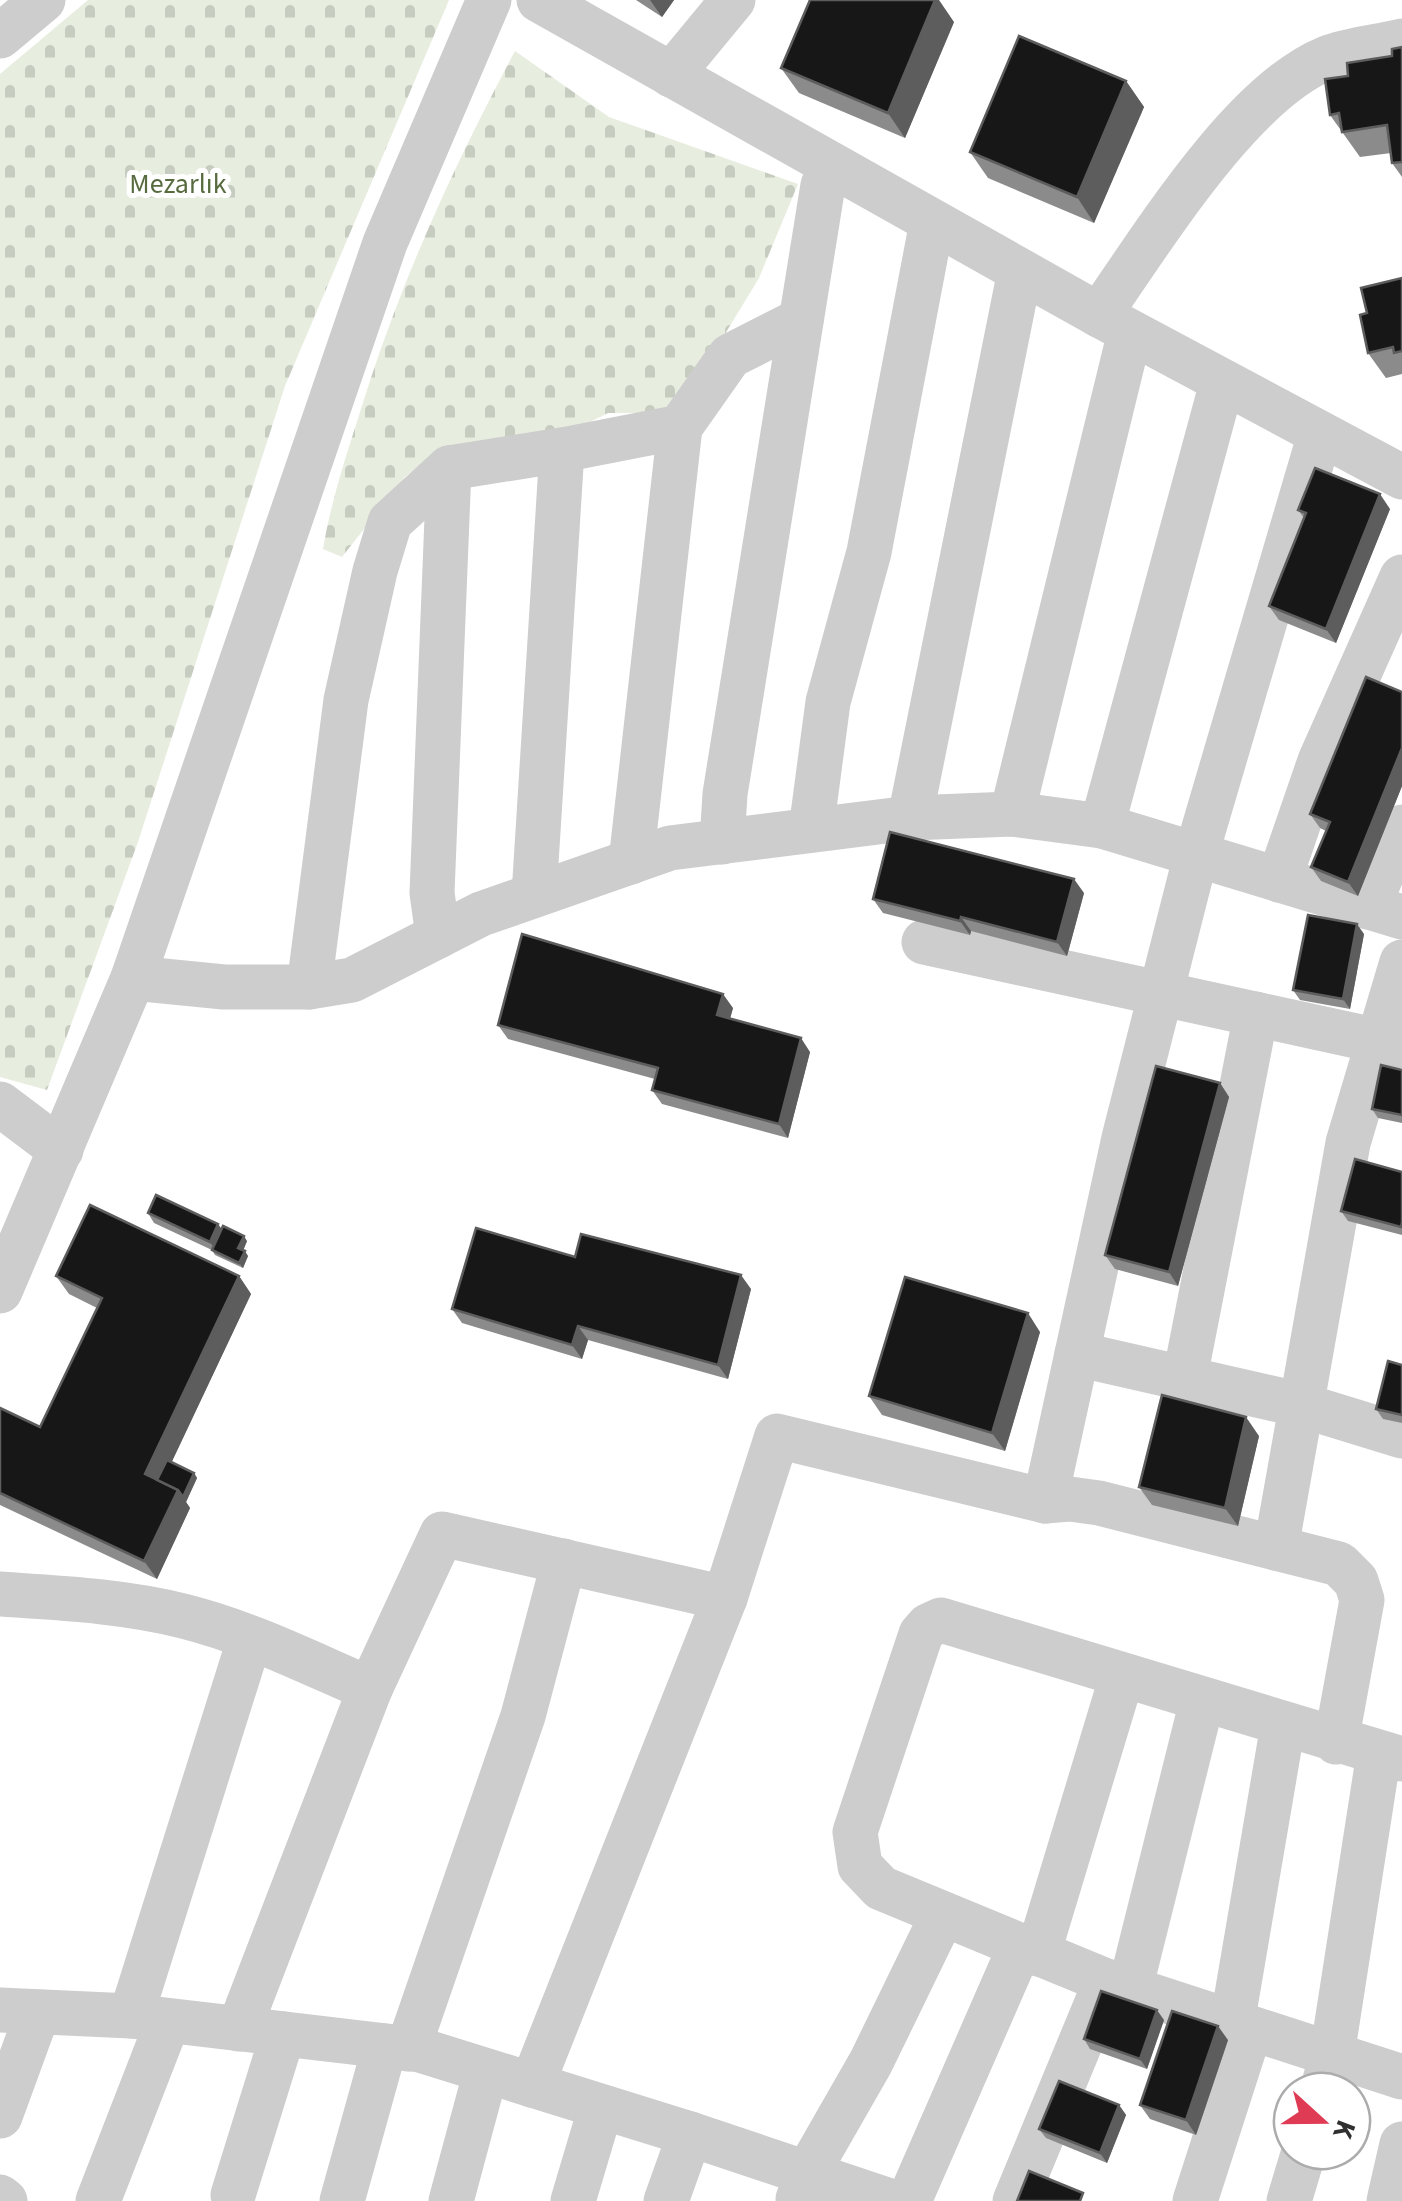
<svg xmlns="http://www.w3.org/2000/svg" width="1402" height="2201" font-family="'Source Sans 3',sans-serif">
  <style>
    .cemetery { fill: url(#cemetery-stones) }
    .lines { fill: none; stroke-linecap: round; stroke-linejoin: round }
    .minor { stroke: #cdcdcd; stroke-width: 45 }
    .wall { fill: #8b8b8b }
    .shaded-wall { fill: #5d5d5d }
    .building { fill: #171717; stroke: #5d5d5d; stroke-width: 2.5 }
    .labels { text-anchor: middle; stroke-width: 10; stroke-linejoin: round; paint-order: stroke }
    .park-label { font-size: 28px; fill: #576b3f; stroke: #fff }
  </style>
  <defs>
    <pattern id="cemetery-stones" width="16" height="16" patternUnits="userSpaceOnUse" patternTransform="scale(2.5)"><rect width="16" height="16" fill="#e7eddf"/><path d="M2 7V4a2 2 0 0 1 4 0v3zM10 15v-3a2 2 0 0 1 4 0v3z" fill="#c6ccc0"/></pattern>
  </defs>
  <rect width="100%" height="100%" fill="#fff"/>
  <g class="cemetery">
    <polygon points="88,0 449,0 285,386 138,842 47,1090 0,1077 0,74"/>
    <path d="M 515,51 L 609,117 L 798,184 L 759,278 L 677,413 L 608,413 L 560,437 L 434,454 L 405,477 L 342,557 L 323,549 C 331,501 346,456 361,409 C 400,283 453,167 515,51 Z"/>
  </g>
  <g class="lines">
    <g class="minor">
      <polyline points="539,0 1099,315 1402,477"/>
      <polyline points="0,36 43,0"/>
      <polyline points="671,75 733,0"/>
      <path d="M 1099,315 C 1152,239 1241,93 1327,58 C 1350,49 1378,47 1402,41"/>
      <polyline points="1012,814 1130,332"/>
      <polyline points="910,818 1020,271"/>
      <polyline points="1102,826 1222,383"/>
      <polyline points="811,830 828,702 869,552 932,222"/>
      <polyline points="722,842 725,794 823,185"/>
      <polyline points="631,862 680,427"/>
      <polyline points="1279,880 1320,761 1402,577"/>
      <polyline points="534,895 562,450"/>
      <polyline points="1368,907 1402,827"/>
      <polyline points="438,936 432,893 449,468"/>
      <polyline points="924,942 1402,1046"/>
      <polyline points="133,978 224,987 309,987 352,980 481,914 670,848 910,818 1012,814 1102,826 1402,917"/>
      <polyline points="309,987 346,700 375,571 390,522 449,468 562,450 680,427 730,356 801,320"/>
      <polyline points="0,1104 61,1150"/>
      <polyline points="0,1291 133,978 385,243 489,0"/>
      <polyline points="1077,1354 1301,1405 1402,1436"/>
      <polyline points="1185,1377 1256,1014"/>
      <polyline points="1045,1501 1124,1138 1196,855 1320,434"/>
      <polyline points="1276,1548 1348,1143 1402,962"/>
      <path d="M 0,1594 C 60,1598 125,1601 183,1616 C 248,1632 309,1663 370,1689"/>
      <polyline points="1402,1759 941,1620 928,1626 921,1634 855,1832 860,1866 881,1888 1106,1981 1402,2077"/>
      <polyline points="1038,1954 1122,1676"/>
      <polyline points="1130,1989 1202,1701"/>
      <polyline points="0,2010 131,2016 420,2050 690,2134 890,2201"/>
      <polyline points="131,2016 250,1638"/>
      <polyline points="1232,2024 1283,1725"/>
      <polyline points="239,2029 370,1689 442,1534 725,1598"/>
      <polyline points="408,2049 523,1716 564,1561"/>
      <polyline points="532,2085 725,1598 777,1436 1045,1501 1070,1499 1099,1503 1339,1564 1356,1581 1362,1600 1336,1742"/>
      <polyline points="1322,2091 1332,2055 1379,1753"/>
      <polyline points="0,2116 38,2012"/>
      <polyline points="233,2195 283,2034"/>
      <polyline points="0,2197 5,2201"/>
      <polyline points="798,2199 808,2172 871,2062 943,1914"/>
      <polyline points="98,2201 168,2021"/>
      <polyline points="342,2201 385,2046"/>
      <polyline points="451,2201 486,2071"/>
      <polyline points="573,2201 601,2107"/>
      <polyline points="666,2201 690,2134"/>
      <polyline points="909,2201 1020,1947"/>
      <polyline points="1015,2201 1106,1981"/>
      <polyline points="1195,2201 1250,2030"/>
      <polyline points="1289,2201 1304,2151"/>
      <polyline points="1389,2201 1402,2144"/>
    </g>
  </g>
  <g class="wall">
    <polygon points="636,0 674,0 662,17"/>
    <polygon points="954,22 905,138 799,93 781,68"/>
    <polygon points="1402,47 1402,177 1392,163 1391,153 1360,157 1330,115 1348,76 1392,56"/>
    <polygon points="1126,81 1144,107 1094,223 988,178 970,152"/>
    <polygon points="1402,278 1402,374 1386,378 1368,353 1367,313"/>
    <polygon points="1390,509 1336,643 1279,620 1269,606 1304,518 1298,510"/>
    <polygon points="1402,692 1402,786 1358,896 1321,881 1311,867 1326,831 1320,828 1310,814"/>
    <polygon points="1084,893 1067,956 971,931 970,935 883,913 873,899"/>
    <polygon points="1364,934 1350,1009 1300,1000 1293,990"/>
    <polygon points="733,1008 730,1019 810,1052 788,1138 662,1104 652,1090 655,1079 508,1039 498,1025"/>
    <polygon points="1402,1070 1402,1123 1378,1118 1372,1109"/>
    <polygon points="1220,1083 1229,1097 1178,1286 1115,1269 1105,1255"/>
    <polygon points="1402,1172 1402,1235 1348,1221 1341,1211"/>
    <polygon points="148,1213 218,1224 222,1230 247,1241 243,1251 248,1256 243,1268 215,1255 212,1250 154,1223"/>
    <polygon points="575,1257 751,1289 728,1379 588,1340 582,1359 462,1323 452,1309"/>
    <polygon points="56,1276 239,1276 251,1294 171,1463 194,1473 197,1478 186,1502 190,1508 157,1579 0,1505 0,1408 40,1427 97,1308 69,1294"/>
    <polygon points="1040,1332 1005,1451 882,1415 869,1396"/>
    <polygon points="1402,1365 1402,1423 1383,1419 1376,1409"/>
    <polygon points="1259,1436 1238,1526 1152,1505 1139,1487"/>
    <polygon points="1164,2020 1147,2069 1090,2049 1084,2039"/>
    <polygon points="1228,2040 1196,2135 1150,2119 1140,2105"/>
    <polygon points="1119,2105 1126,2115 1107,2163 1046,2138 1039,2129"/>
  </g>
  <g class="shaded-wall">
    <polygon points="650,0 674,0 662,17"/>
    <polygon points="935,0 939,0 954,22 905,138 888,113"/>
    <polygon points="1126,81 1144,107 1094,223 1077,197"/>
    <polygon points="1380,494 1390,509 1336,643 1326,629"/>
    <polygon points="1402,748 1402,786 1358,896 1348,882"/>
    <polygon points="1074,879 1084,893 1067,956 1057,942"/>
    <polygon points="961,917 971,931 970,935 960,921"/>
    <polygon points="1357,924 1364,934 1350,1009 1343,999"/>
    <polygon points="723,994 733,1008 727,1029 717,1015"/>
    <polygon points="801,1038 810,1052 788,1138 779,1124"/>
    <polygon points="1220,1083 1229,1097 1178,1286 1169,1272"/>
    <polygon points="218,1224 225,1234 217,1252 210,1242"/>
    <polygon points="244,1236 247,1241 242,1253 238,1248"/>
    <polygon points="245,1251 248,1256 243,1268 239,1263"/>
    <polygon points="741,1275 751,1289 728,1379 718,1365"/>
    <polygon points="239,1276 251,1294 159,1489 145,1474"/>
    <polygon points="1028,1313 1040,1332 1005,1451 992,1433"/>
    <polygon points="578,1326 588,1340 582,1359 572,1345"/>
    <polygon points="1246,1417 1259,1436 1238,1526 1225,1508"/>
    <polygon points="194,1473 197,1478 186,1502 190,1508 157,1579 144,1561 178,1490"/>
    <polygon points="1157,2010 1164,2020 1147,2069 1140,2059"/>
    <polygon points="1218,2026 1228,2040 1196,2135 1186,2120"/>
    <polygon points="1119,2105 1126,2115 1107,2163 1100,2153"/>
  </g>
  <g class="building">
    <polygon points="810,0 935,0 888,113 781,68"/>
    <polygon points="1019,36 1126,81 1077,197 970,152"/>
    <polygon points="1402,47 1402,162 1392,163 1387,125 1342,132 1339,113 1330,115 1325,79 1348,76 1347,63 1392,56 1392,49"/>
    <polygon points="1402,278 1402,351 1394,353 1393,347 1368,353 1360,315 1367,313 1361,288"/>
    <polygon points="1315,468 1380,494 1326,629 1269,606 1306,513 1298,510"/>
    <polygon points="1366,677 1402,692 1402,748 1348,882 1311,867 1330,822 1310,814"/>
    <polygon points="890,832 1074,879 1057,942 961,917 960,921 873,899"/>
    <polygon points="1308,915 1357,924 1343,999 1293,990"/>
    <polygon points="522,934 723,994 717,1015 801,1038 779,1124 652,1090 658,1068 498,1025"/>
    <polygon points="1381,1065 1402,1070 1402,1115 1372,1109"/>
    <polygon points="1156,1066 1220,1083 1169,1272 1105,1255"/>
    <polygon points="1355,1159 1402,1172 1402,1222 1401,1227 1341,1211"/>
    <polygon points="156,1195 218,1224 210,1242 148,1213"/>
    <polygon points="90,1205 239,1276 145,1474 178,1490 144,1561 0,1493 0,1408 40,1427 102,1298 56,1276"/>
    <polygon points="223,1226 244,1236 238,1248 245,1251 239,1263 212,1250"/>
    <polygon points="476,1228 575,1257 581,1234 741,1275 718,1365 578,1326 572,1345 452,1309"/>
    <polygon points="905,1277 1028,1313 992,1433 869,1396"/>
    <polygon points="1388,1361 1402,1365 1402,1415 1376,1409"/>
    <polygon points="1162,1395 1246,1417 1225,1508 1139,1487"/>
    <polygon points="167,1460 194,1473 183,1497 178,1490 157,1480"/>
    <polygon points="1101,1991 1157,2010 1140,2059 1084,2039"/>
    <polygon points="1172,2011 1218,2026 1186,2120 1140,2105"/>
    <polygon points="1059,2081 1119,2105 1100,2153 1039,2129"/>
    <polygon points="1029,2171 1083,2193 1080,2201 1017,2201"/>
  </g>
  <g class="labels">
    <g class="park-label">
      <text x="178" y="193">Mezarlık</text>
    </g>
  </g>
  <g transform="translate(1322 2121) rotate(111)"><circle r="48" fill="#ffffff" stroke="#acacac" stroke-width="2.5"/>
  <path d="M0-8L18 38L0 25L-18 38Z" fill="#df3b54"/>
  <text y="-15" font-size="28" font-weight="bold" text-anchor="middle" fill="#303030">K</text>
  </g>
</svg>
